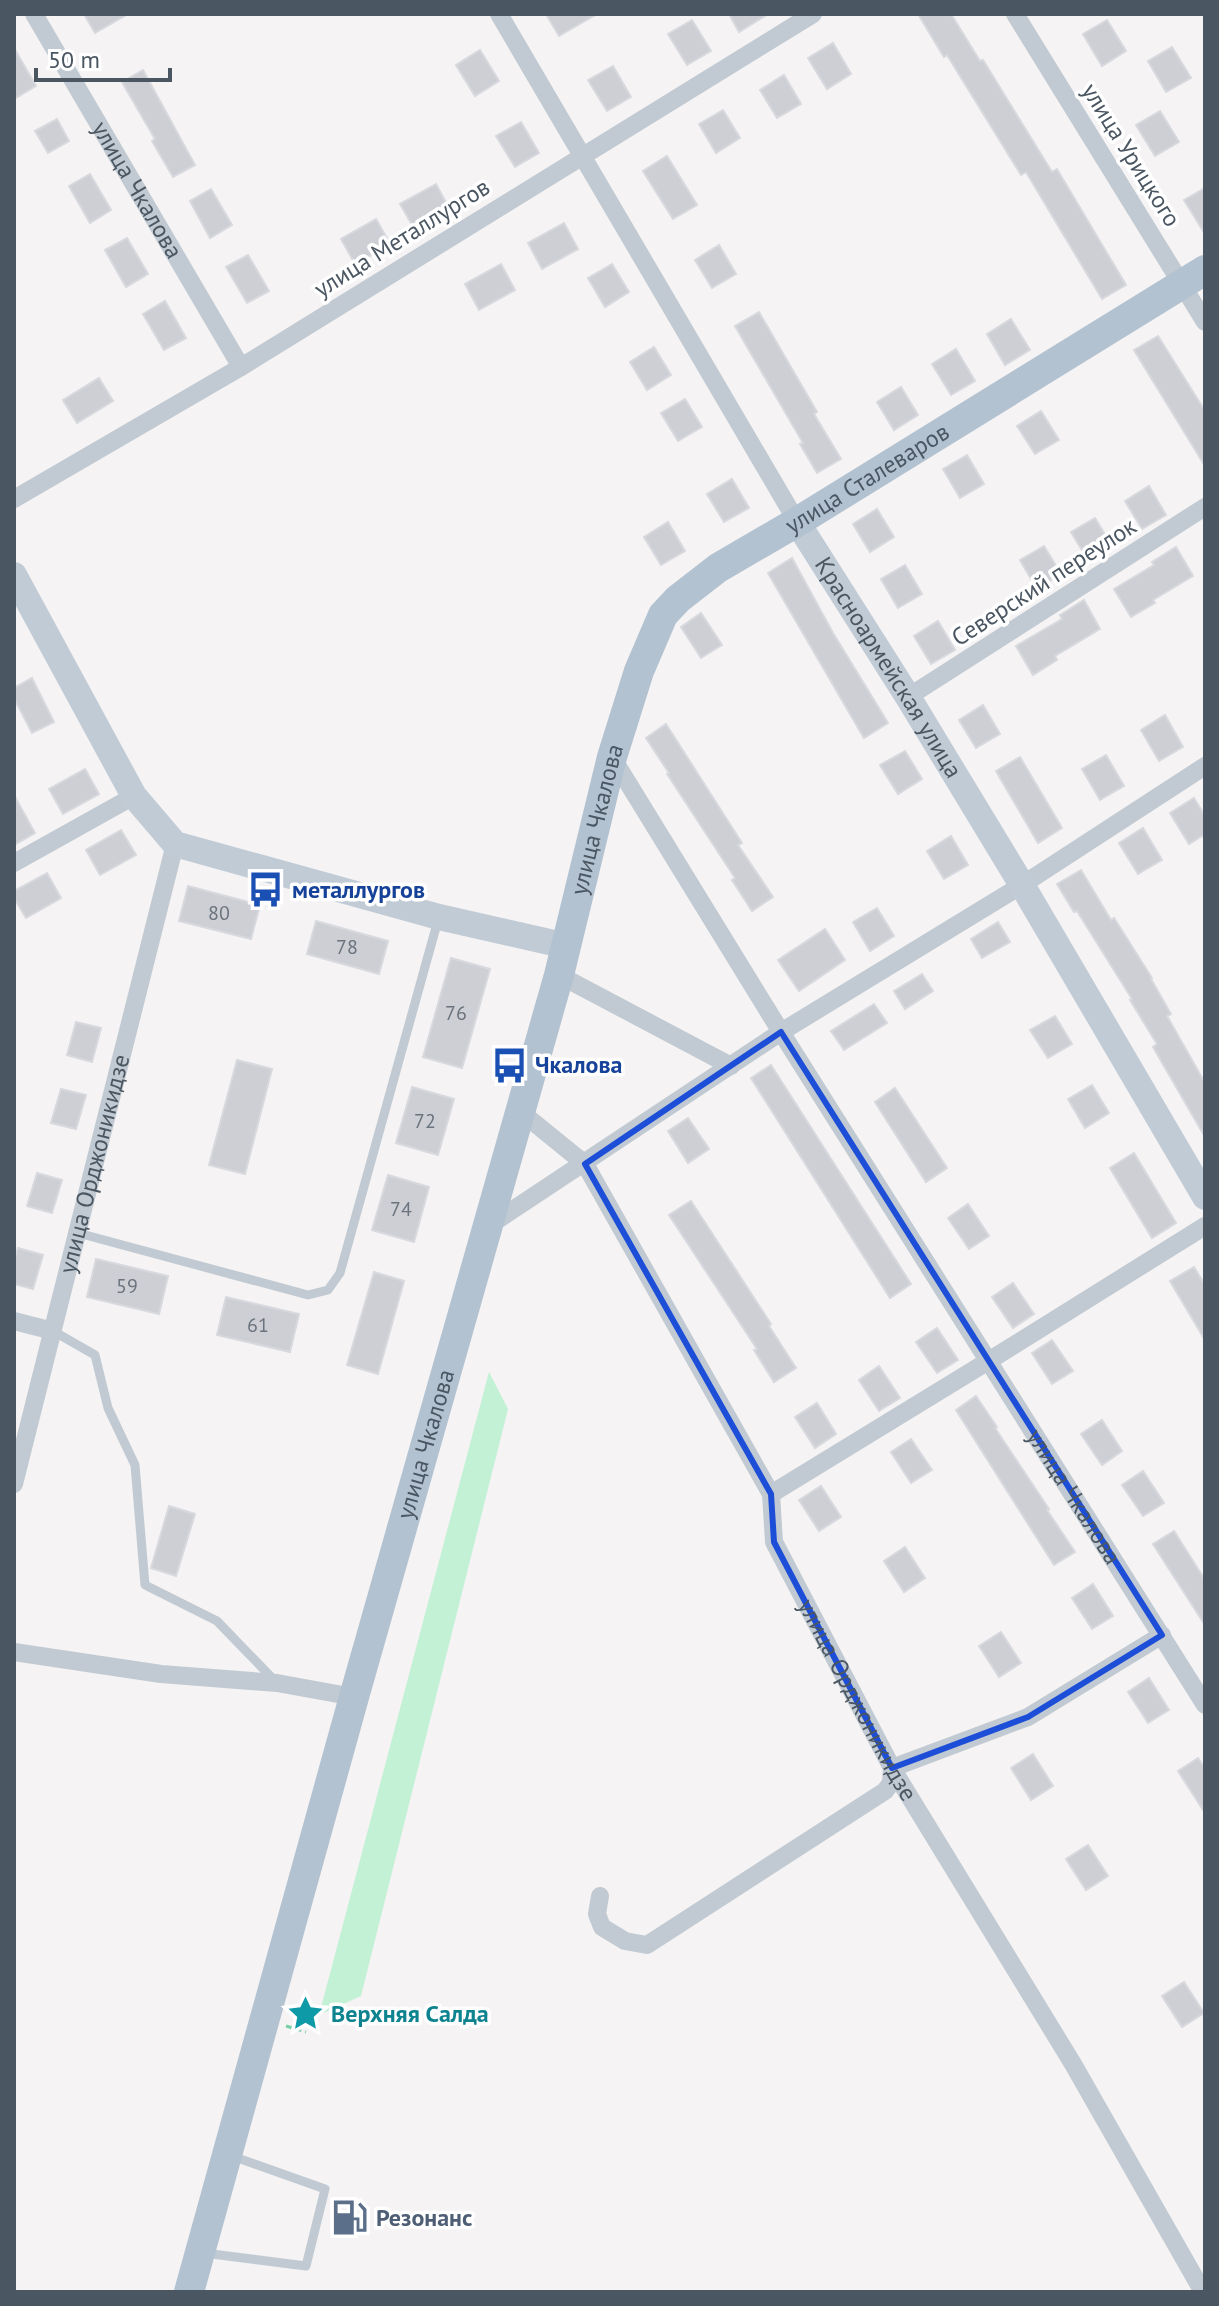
<svg xmlns="http://www.w3.org/2000/svg" width="1219" height="2306" font-family="'PT Sans',sans-serif">
  <style>
    .green { fill: #c3f1d5 }
    .building { fill: #cdcfd5; stroke: #d7d9de; stroke-width: 2 }
    .lines { fill: none; stroke-linecap: round; stroke-linejoin: round }
    .path { stroke: #7ad0a6; stroke-width: 3; stroke-dasharray: 6 4; stroke-linecap: butt }
    .lane { stroke: #c1cad2; stroke-width: 9 }
    .street { stroke: #c1cad2; stroke-width: 18 }
    .secondary { stroke: #c1cbd6; stroke-width: 26 }
    .primary { stroke: #b3c2d1; stroke-width: 30 }
    .marked { fill: none; stroke: #1d4ed8; stroke-width: 6; stroke-linejoin: round }
    .labels { text-anchor: middle; stroke-width: 7; stroke-linejoin: round; paint-order: stroke }
    .number-label { font-size: 20px; fill: #6b747e }
    .street-label { font-size: 24px; fill: #4a5661; stroke: #fff }
    .transit-label { font-size: 24px; font-weight: bold; fill: #164399; stroke: #fff; text-anchor: start }
    .culture-label { font-size: 24px; font-weight: bold; fill: #0d838f; stroke: #fff; text-anchor: start }
    .service-label { font-size: 24px; font-weight: bold; fill: #4e5e75; stroke: #fff; text-anchor: start }
  </style>
  <rect width="100%" height="100%" fill="#f5f3f3"/>
  <polygon class="green" points="489,1372 508,1409 361,1996 319,2015"/>
  <g class="building">
    <polygon points="84,14 128,14 95,33"/>
    <polygon points="546,14 597,14 559,36"/>
    <polygon points="729,14 768,14 739,32"/>
    <polygon points="918,14 951,14 980,61 983,60 1052,172 1057,169 1126,285 1102,299 1026,172 1021,175 947,55 944,57"/>
    <polygon points="692,20 711,51 687,65 668,34"/>
    <polygon points="1107,20 1126,51 1102,66 1083,34"/>
    <polygon points="833,43 851,74 827,89 808,58"/>
    <polygon points="1172,47 1191,78 1166,92 1148,61"/>
    <polygon points="14,48 36,86 14,99"/>
    <polygon points="480,50 499,81 475,96 456,65"/>
    <polygon points="613,66 631,97 607,111 588,80"/>
    <polygon points="143,70 195,165 173,177 152,141 155,139 122,82"/>
    <polygon points="784,75 801,104 777,118 760,90"/>
    <polygon points="723,110 740,138 716,153 699,124"/>
    <polygon points="1160,111 1179,142 1155,156 1136,125"/>
    <polygon points="57,119 69,141 48,153 35,131"/>
    <polygon points="521,122 539,153 515,167 496,136"/>
    <polygon points="667,156 697,205 673,219 643,171"/>
    <polygon points="90,174 111,210 90,223 69,186"/>
    <polygon points="436,184 450,210 415,230 400,204"/>
    <polygon points="1205,188 1205,234 1184,200"/>
    <polygon points="211,189 232,225 210,238 190,201"/>
    <polygon points="376,219 391,245 355,264 341,239"/>
    <polygon points="564,223 578,249 542,269 528,243"/>
    <polygon points="127,238 148,274 126,287 105,250"/>
    <polygon points="719,245 736,274 712,288 695,260"/>
    <polygon points="248,255 269,291 247,303 226,267"/>
    <polygon points="501,264 515,290 479,310 465,284"/>
    <polygon points="612,264 629,292 605,307 588,278"/>
    <polygon points="165,301 186,338 164,350 143,314"/>
    <polygon points="759,312 817,412 814,414 841,459 817,473 800,444 803,443 735,326"/>
    <polygon points="1011,319 1030,350 1005,365 987,334"/>
    <polygon points="1158,336 1205,411 1205,466 1134,350"/>
    <polygon points="654,347 671,375 647,390 630,362"/>
    <polygon points="956,349 975,381 951,395 932,364"/>
    <polygon points="99,378 113,401 77,423 63,400"/>
    <polygon points="901,387 918,415 894,430 877,402"/>
    <polygon points="685,399 702,427 678,441 661,413"/>
    <polygon points="1041,411 1059,440 1035,454 1017,426"/>
    <polygon points="967,455 984,484 960,498 943,469"/>
    <polygon points="732,479 749,508 724,522 707,494"/>
    <polygon points="1149,486 1166,515 1142,529 1125,501"/>
    <polygon points="877,509 894,537 870,552 853,524"/>
    <polygon points="1095,518 1112,546 1088,560 1071,532"/>
    <polygon points="668,522 685,551 661,565 644,537"/>
    <polygon points="1044,546 1061,574 1037,589 1020,560"/>
    <polygon points="1176,547 1193,576 1153,600 1155,603 1131,617 1114,589 1154,565 1152,562"/>
    <polygon points="792,558 833,633 888,723 864,738 768,573"/>
    <polygon points="905,565 922,594 898,608 881,579"/>
    <polygon points="1084,600 1100,629 1055,656 1057,660 1033,675 1016,646 1062,619 1060,615"/>
    <polygon points="701,613 722,645 701,658 681,627"/>
    <polygon points="938,621 955,650 931,664 914,636"/>
    <polygon points="32,678 54,722 32,733 14,698 14,688"/>
    <polygon points="983,705 1000,734 976,748 959,720"/>
    <polygon points="1165,715 1183,747 1159,761 1141,730"/>
    <polygon points="666,724 742,843 738,845 773,897 752,911 732,880 735,878 667,774 669,773 646,738"/>
    <polygon points="905,751 922,779 898,794 880,765"/>
    <polygon points="1106,755 1124,786 1100,800 1082,769"/>
    <polygon points="1020,757 1062,828 1038,843 996,771"/>
    <polygon points="85,769 99,794 63,814 49,789"/>
    <polygon points="14,795 35,833 14,845"/>
    <polygon points="1194,798 1205,816 1205,834 1189,844 1170,813"/>
    <polygon points="1143,828 1162,860 1138,874 1119,843"/>
    <polygon points="121,830 136,855 100,875 86,850"/>
    <polygon points="951,836 968,865 944,879 927,851"/>
    <polygon points="1081,870 1111,920 1114,918 1152,978 1151,979 1171,1014 1167,1016 1205,1083 1205,1137 1153,1047 1157,1044 1130,1000 1132,999 1077,911 1074,912 1057,884"/>
    <polygon points="47,873 61,898 26,918 14,898 14,891"/>
    <polygon points="188,886 260,905 251,939 179,921"/>
    <polygon points="877,908 894,936 870,951 853,922"/>
    <polygon points="316,921 388,941 379,974 307,954"/>
    <polygon points="998,922 1010,942 982,958 971,939"/>
    <polygon points="825,929 845,960 799,991 778,960"/>
    <polygon points="451,958 490,969 462,1068 423,1057"/>
    <polygon points="922,974 933,991 905,1009 894,991"/>
    <polygon points="874,1004 887,1023 844,1050 831,1031"/>
    <polygon points="1055,1016 1072,1044 1048,1058 1030,1030"/>
    <polygon points="76,1022 101,1028 92,1062 67,1055"/>
    <polygon points="237,1060 272,1069 245,1174 209,1165"/>
    <polygon points="771,1065 911,1284 890,1298 751,1078"/>
    <polygon points="1092,1085 1109,1113 1085,1128 1068,1099"/>
    <polygon points="412,1087 454,1099 438,1155 396,1143"/>
    <polygon points="895,1088 947,1168 926,1182 875,1102"/>
    <polygon points="61,1089 86,1095 76,1129 51,1123"/>
    <polygon points="688,1118 709,1149 688,1163 668,1131"/>
    <polygon points="1134,1153 1176,1223 1152,1238 1110,1168"/>
    <polygon points="37,1173 62,1180 52,1213 27,1206"/>
    <polygon points="388,1175 429,1187 414,1242 372,1230"/>
    <polygon points="691,1201 771,1324 769,1326 796,1368 774,1382 754,1350 757,1349 669,1215"/>
    <polygon points="968,1204 989,1236 969,1249 948,1218"/>
    <polygon points="18,1248 43,1255 33,1289 14,1284 14,1261"/>
    <polygon points="96,1259 168,1276 159,1314 87,1297"/>
    <polygon points="1194,1267 1205,1285 1205,1340 1170,1281"/>
    <polygon points="374,1272 404,1281 378,1374 347,1365"/>
    <polygon points="1013,1283 1034,1314 1013,1328 992,1297"/>
    <polygon points="226,1297 299,1314 290,1352 217,1335"/>
    <polygon points="937,1328 958,1360 937,1373 916,1342"/>
    <polygon points="1052,1340 1073,1371 1052,1384 1032,1353"/>
    <polygon points="879,1366 900,1398 879,1411 859,1380"/>
    <polygon points="976,1396 997,1427 995,1428 1049,1509 1047,1510 1075,1552 1054,1565 956,1410"/>
    <polygon points="817,1403 836,1434 815,1448 795,1417"/>
    <polygon points="1102,1420 1122,1451 1102,1465 1081,1434"/>
    <polygon points="911,1439 932,1470 911,1483 891,1452"/>
    <polygon points="1143,1471 1164,1503 1143,1516 1122,1485"/>
    <polygon points="821,1486 841,1517 819,1531 799,1500"/>
    <polygon points="169,1506 195,1514 176,1576 151,1568"/>
    <polygon points="1174,1531 1205,1580 1205,1625 1153,1544"/>
    <polygon points="905,1547 925,1578 904,1592 884,1561"/>
    <polygon points="1093,1584 1113,1616 1092,1629 1072,1598"/>
    <polygon points="1001,1632 1021,1663 999,1677 979,1646"/>
    <polygon points="1149,1678 1169,1710 1148,1723 1128,1692"/>
    <polygon points="1033,1754 1053,1786 1031,1800 1011,1768"/>
    <polygon points="1198,1758 1205,1768 1205,1813 1178,1771"/>
    <polygon points="1088,1845 1108,1876 1086,1890 1066,1859"/>
    <polygon points="1184,1982 1204,2013 1182,2027 1162,1996"/>
  </g>
  <g class="lines">
    <polyline class="path" points="286,2026 306,2032"/>
    <g class="lane">
      <polyline points="78,1233 308,1295 328,1290 340,1273 438,920"/>
      <polyline points="53,1331 95,1355 108,1408 135,1465 145,1585 217,1621 274,1680"/>
      <polyline points="204,2253 306,2266 325,2189 232,2156"/>
    </g>
    <g class="street">
      <path id="s1" d="M 34,14 L 241,367"/>
      <polyline points="499,14 797,522"/>
      <polyline points="1015,14 1205,322"/>
      <polyline points="14,499 241,367 813,14"/>
      <polyline points="908,697 1205,507"/>
      <path id="s2" d="M 612,757 L 781,1032 L 1205,1705"/>
      <polyline points="14,863 134,796"/>
      <polyline points="559,975 731,1066"/>
      <path id="s3" d="M 521,1112 L 585,1164 L 771,1494 L 774,1542 L 892,1768 L 1073,2064 L 1203,2292"/>
      <polyline points="487,1227 781,1032 1022,885 1205,766"/>
      <polyline points="14,1321 53,1331"/>
      <path id="s4" d="M 14,1484 L 175,844"/>
      <polyline points="771,1494 990,1360 1205,1226"/>
      <polyline points="14,1652 161,1674 277,1683 354,1697"/>
      <polyline points="600,1896 597,1914 602,1927 625,1941 647,1945 885,1791 891,1783 892,1768 1028,1717 1162,1635"/>
    </g>
    <g class="secondary">
      <path id="s5" d="M 797,522 L 908,697 L 1022,885 L 1205,1197"/>
      <polyline points="14,575 134,796 175,844 439,917 567,946"/>
    </g>
    <path class="primary" id="s6" d="M 189,2292 L 354,1697 L 559,975 L 612,757 L 639,671 L 663,615 L 678,599 L 718,568 L 797,522 L 1205,270"/>
  </g>
  <path class="marked" d="M 781,1032 L 1162,1635 L 1028,1717 L 892,1768 L 774,1542 L 771,1494 L 585,1164 Z"/>
  <defs>
    <symbol id="bus-bare" viewBox="-9 -9 18 18"><path d="M-5-6H5V4H4V6H2V4H-2V6H-4V4H-5ZM-3.5-4V0h7V-4ZM-3.5 1.2v1.5H-2V1.2ZM2 1.2v1.5H3.5V1.2Z" fill="#1a4fb4" stroke="#fff" stroke-width="2.5" paint-order="stroke"/></symbol>
    <symbol id="sight-bare" viewBox="-9 -9 18 18"><path d="M0-6L1.8-2.2L6-1.7L2.9 1.2L3.7 5.4L0 3.3L-3.7 5.4L-2.9 1.2L-6-1.7L-1.8-2.2Z" fill="#0f9aa8" stroke="#fff" stroke-width="2.5" paint-order="stroke"/></symbol>
    <symbol id="fuel-bare" viewBox="-9 -9 18 18"><path d="M-5.5-6h7V0h2V4h1.3V-2.5L3-4.5l.8-.8L6-3V5H2.5V1h-1V6h-7ZM-4.2-4.7v3.2H.2V-4.7Z" fill="#5c6f8a" stroke="#fff" stroke-width="2.5" paint-order="stroke"/></symbol>
  </defs>
  <g fill-rule="evenodd">
    <use href="#bus-bare" x="240" y="864" width="51" height="51"/>
    <use href="#bus-bare" x="484" y="1040" width="51" height="51"/>
    <use href="#sight-bare" x="280" y="1988" width="51" height="51"/>
    <use href="#fuel-bare" x="324" y="2192" width="51" height="51"/>
  </g>
  <g class="labels">
    <g class="number-label">
      <text x="219" y="920">80</text>
      <text x="347" y="954">78</text>
      <text x="456" y="1020">76</text>
      <text x="425" y="1128">72</text>
      <text x="401" y="1216">74</text>
      <text x="127" y="1293">59</text>
      <text x="258" y="1332">61</text>
    </g>
    <g class="street-label">
      <text transform="translate(1131 155) rotate(58)" y="8">улица Урицкого</text>
      <text dy="8" stroke="none"><textPath href="#s1" startOffset="204">улица Чкалова</textPath></text>
      <text transform="translate(402 238) rotate(-32)" y="8">улица Металлургов</text>
      <text dy="8" stroke="none"><textPath href="#s6" startOffset="1990">улица Сталеваров</textPath></text>
      <text transform="translate(1044 582) rotate(-33)" y="8">Северский переулок</text>
      <text dy="8" stroke="none"><textPath href="#s5" startOffset="172">Красноармейская улица</textPath></text>
      <text dy="8" stroke="none"><textPath href="#s6" startOffset="1528">улица Чкалова</textPath></text>
      <text dy="8" stroke="none"><textPath href="#s4" startOffset="330">улица Орджоникидзе</textPath></text>
      <text dy="8" stroke="none"><textPath href="#s6" startOffset="880">улица Чкалова</textPath></text>
      <text dy="8" stroke="none"><textPath href="#s2" startOffset="872">улица Чкалова</textPath></text>
      <text dy="8" stroke="none"><textPath href="#s3" startOffset="688">улица Орджоникидзе</textPath></text>
    </g>
    <g class="transit-label">
      <text x="292" y="898">металлургов</text>
      <text x="535" y="1073">Чкалова</text>
    </g>
    <g class="culture-label">
      <text x="331" y="2022">Верхняя Салда</text>
    </g>
    <g class="service-label">
      <text x="376" y="2226">Резонанс</text>
    </g>
  </g>
  <rect width="1219" height="2306" fill="none" stroke="#4a5661" stroke-width="32"/>
  <path d="M36 68v12h134v-12" fill="none" stroke="#4a5661" stroke-width="4"/>
  <text x="48" y="68" font-size="24" fill="#4a5661" stroke="#ffffff" stroke-width="6" paint-order="stroke">50 m</text>
</svg>
